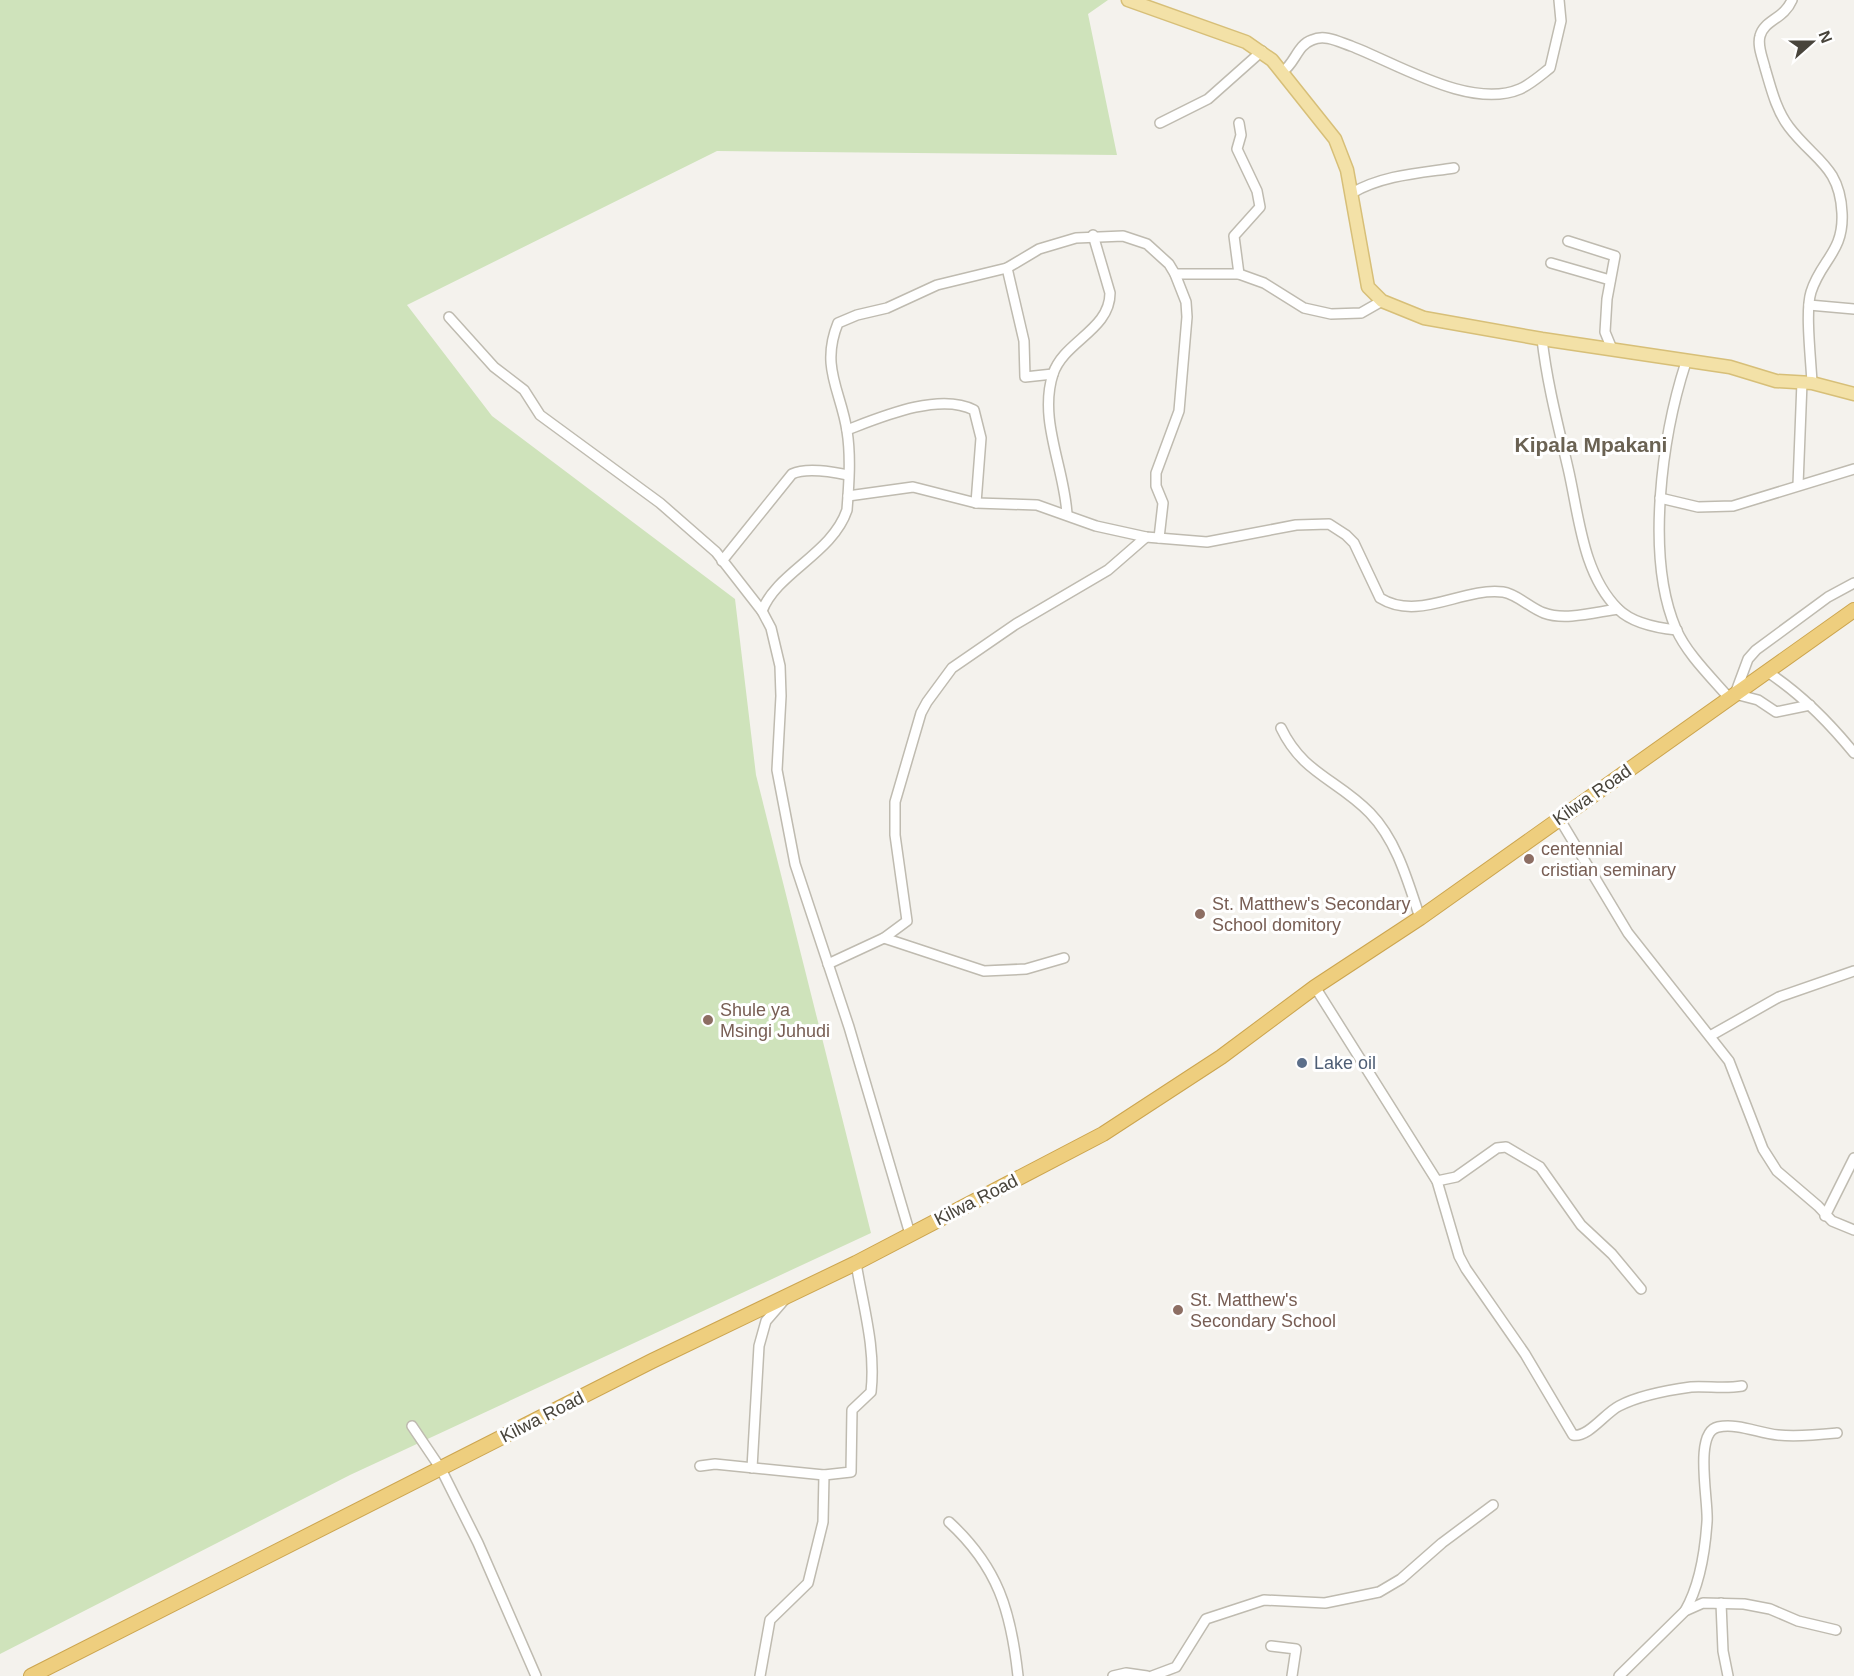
<svg xmlns="http://www.w3.org/2000/svg" width="1854" height="1676" font-family="Arial,sans-serif">
  <style>
    .green { fill: #cfe3bb }
    .lines { fill: none; stroke-linecap: round; stroke-linejoin: round }
    .minor-casing { stroke: #bfbbb0; stroke-width: 12 }
    .major-casing { stroke: #d7bf78; stroke-width: 15 }
    .highway-casing { stroke: #cca54f; stroke-width: 16 }
    .minor { stroke: #fff; stroke-width: 9 }
    .major { stroke: #f3e1a7; stroke-width: 12 }
    .highway { stroke: #eece7e; stroke-width: 14 }
    .education-dot { fill: #8d6e63; stroke: #fff; stroke-width: 2 }
    .service-dot { fill: #5c6f8a; stroke: #fff; stroke-width: 2 }
    .labels { text-anchor: middle; stroke-width: 6; stroke-linejoin: round; paint-order: stroke }
    .street-label { font-size: 18px; fill: #48443b; stroke: #fff }
    .education-label { font-size: 18px; fill: #785e54; stroke: #fff; text-anchor: start }
    .service-label { font-size: 18px; fill: #4e5e75; stroke: #fff; text-anchor: start }
    .quarter-label { font-size: 21px; font-weight: bold; fill: #6a6253; stroke: #fff }
  </style>
  <rect width="100%" height="100%" fill="#f4f2ed"/>
  <polygon class="green" points="0,0 1108,0 1088,14 1117,155 717,151 407,305 492,416 735,599 756,775 871,1233 350,1475 0,1654"/>
  <g class="lines">
    <defs>
      <g id="minor">
        <path d="M 1792,0 C 1784,19 1764,20 1760,36 C 1757,46 1763,59 1765,68 C 1771,88 1776,110 1789,127 C 1814,160 1840,166 1842,213 C 1844,252 1821,260 1811,292 C 1805,311 1811,360 1812,383"/>
        <path d="M 1282,72 C 1295,64 1297,45 1312,40 C 1325,34 1339,42 1351,46 C 1398,64 1471,110 1520,89 C 1531,84 1541,75 1550,68 L 1561,21 L 1559,0"/>
        <polyline points="1160,123 1208,99 1262,51"/>
        <polyline points="1239,123 1241,135 1237,149 1257,191 1260,207 1234,236 1239,274"/>
        <path d="M 1352,193 C 1383,175 1420,173 1454,168"/>
        <polyline points="1568,241 1615,256 1607,299 1605,332 1612,349"/>
        <polyline points="1551,263 1610,280"/>
        <polyline points="1007,268 1024,341 1025,377 1053,374"/>
        <polyline points="1175,274 1239,274 1264,283 1304,308 1331,314 1361,313 1382,301"/>
        <polyline points="1809,305 1854,309"/>
        <polyline points="449,317 494,367 524,390 540,415 660,503 716,552 762,611 771,628 780,666 781,696 777,770 795,864 849,1027 910,1234"/>
        <path d="M 1542,339 C 1547,383 1558,425 1568,468 C 1579,515 1582,573 1618,609 C 1632,623 1657,628 1677,630"/>
        <path d="M 1686,362 C 1662,436 1645,557 1676,629 C 1687,654 1711,677 1729,698"/>
        <path d="M 847,430 C 881,417 939,392 974,410 L 981,438 L 976,503"/>
        <polyline points="1798,485 1802,382"/>
        <path d="M 848,496 L 913,487 L 976,503 L 1037,505 L 1096,526 L 1146,537 L 1207,542 L 1296,525 L 1329,524 L 1346,535 L 1354,543 L 1380,598 C 1419,622 1462,587 1503,592 C 1517,594 1530,608 1544,613 C 1565,621 1596,612 1618,609"/>
        <polyline points="1660,498 1698,507 1733,506 1854,469"/>
        <path d="M 1067,515 C 1065,469 1038,420 1053,374 C 1064,341 1110,330 1110,293 L 1093,235"/>
        <path d="M 722,561 L 792,474 C 807,467 833,472 848,475"/>
        <path d="M 762,611 C 777,572 832,554 847,510 C 849,484 851,456 847,431 C 841,391 820,367 838,323 L 857,315 L 887,308 L 937,285 L 1007,268 L 1039,249 L 1076,238 L 1123,236 L 1147,244 L 1169,264 L 1175,274 L 1186,302 L 1187,317 L 1179,411 L 1156,473 L 1156,486 L 1163,503 L 1159,538"/>
        <path d="M 1766,671 C 1800,693 1828,721 1854,753"/>
        <polyline points="1810,705 1776,712 1758,700 1735,694 1748,659 1756,650 1828,597 1854,583"/>
        <path d="M 1281,728 C 1303,774 1337,779 1370,813 C 1397,841 1408,882 1420,918"/>
        <polyline points="1559,818 1628,933 1729,1061 1763,1149 1777,1171 1818,1206 1832,1221 1854,1230"/>
        <polyline points="884,938 984,971 1026,969 1064,958"/>
        <polyline points="828,964 884,938 907,921 895,835 895,802 921,713 927,702 952,668 1016,624 1108,570 1146,537"/>
        <path d="M 1315,987 L 1437,1181 L 1459,1256 L 1466,1269 L 1525,1354 L 1573,1435 C 1588,1438 1605,1413 1619,1406 C 1638,1396 1669,1390 1691,1387 C 1708,1386 1725,1389 1742,1386"/>
        <polyline points="1710,1036 1779,997 1854,971"/>
        <polyline points="1437,1181 1456,1177 1497,1148 1506,1147 1540,1167 1581,1225 1612,1254 1641,1289"/>
        <polyline points="1825,1216 1854,1158"/>
        <polyline points="412,1426 441,1469 478,1543 536,1676"/>
        <path d="M 700,1466 L 715,1464 L 824,1475 L 851,1472 L 852,1410 L 871,1392 C 876,1348 863,1306 856,1263"/>
        <polyline points="752,1468 759,1346 766,1321 785,1299"/>
        <path d="M 949,1522 C 998,1567 1011,1611 1018,1676"/>
        <polyline points="1721,1603 1723,1651 1728,1676"/>
        <path d="M 1685,1611 C 1700,1585 1705,1552 1707,1522 C 1709,1503 1693,1432 1718,1427 C 1738,1423 1758,1433 1778,1435 C 1798,1437 1817,1435 1837,1433"/>
        <polyline points="1271,1646 1296,1649 1292,1676"/>
        <polyline points="760,1676 770,1620 808,1583 823,1522 824,1475"/>
        <polyline points="1113,1676 1126,1673 1147,1676"/>
        <polyline points="1152,1676 1176,1667 1206,1619 1264,1600 1325,1603 1379,1592 1401,1579 1442,1543 1493,1505"/>
        <polyline points="1619,1676 1685,1611 1703,1603 1744,1604 1770,1609 1798,1621 1836,1630"/>
      </g>
      <polyline id="major" points="1128,0 1246,42 1272,60 1335,139 1347,170 1368,287 1382,301 1424,318 1542,339 1730,367 1776,381 1812,383 1854,394"/>
      <polyline id="highway" points="31,1676 652,1361 856,1263 1103,1134 1221,1057 1315,987 1420,918 1854,610"/>
    </defs>
    <use href="#minor" class="minor-casing"/>
    <use href="#major" class="major-casing"/>
    <use href="#highway" class="highway-casing"/>
    <use href="#minor" class="minor"/>
    <use href="#major" class="major"/>
    <use href="#highway" class="highway"/>
  </g>
  <g class="education-dot">
    <circle cx="1529" cy="859" r="6"/>
    <circle cx="1200" cy="914" r="6"/>
    <circle cx="708" cy="1020" r="6"/>
    <circle cx="1178" cy="1310" r="6"/>
  </g>
  <circle class="service-dot" cx="1302" cy="1063" r="6"/>
  <g class="labels">
    <g class="street-label">
      <text transform="translate(1592 795) rotate(-35)" y="6">Kilwa Road</text>
      <text transform="translate(976 1200) rotate(-27)" y="6">Kilwa Road</text>
      <text transform="translate(542 1417) rotate(-27)" y="6">Kilwa Road</text>
    </g>
    <g class="education-label">
      <text x="1541" y="855">centennial<tspan x="1541" dy="21">cristian seminary</tspan></text>
      <text x="1212" y="910">St. Matthew's Secondary<tspan x="1212" dy="21">School domitory</tspan></text>
      <text x="720" y="1016">Shule ya<tspan x="720" dy="21">Msingi Juhudi</tspan></text>
      <text x="1190" y="1306">St. Matthew's<tspan x="1190" dy="21">Secondary School</tspan></text>
    </g>
    <g class="service-label">
      <text x="1314" y="1069">Lake oil</text>
    </g>
    <g class="quarter-label">
      <text x="1591" y="452">Kipala Mpakani</text>
    </g>
  </g>
  <g transform="translate(1812 42) rotate(69)" stroke="#ffffff" stroke-width="4.5" paint-order="stroke">
  <path d="M0-4.5L10 22L0 15L-10 22Z" fill="#48443b"/>
  <text y="-9" font-size="16" font-weight="bold" text-anchor="middle" fill="#48443b">N</text>
  </g>
</svg>
